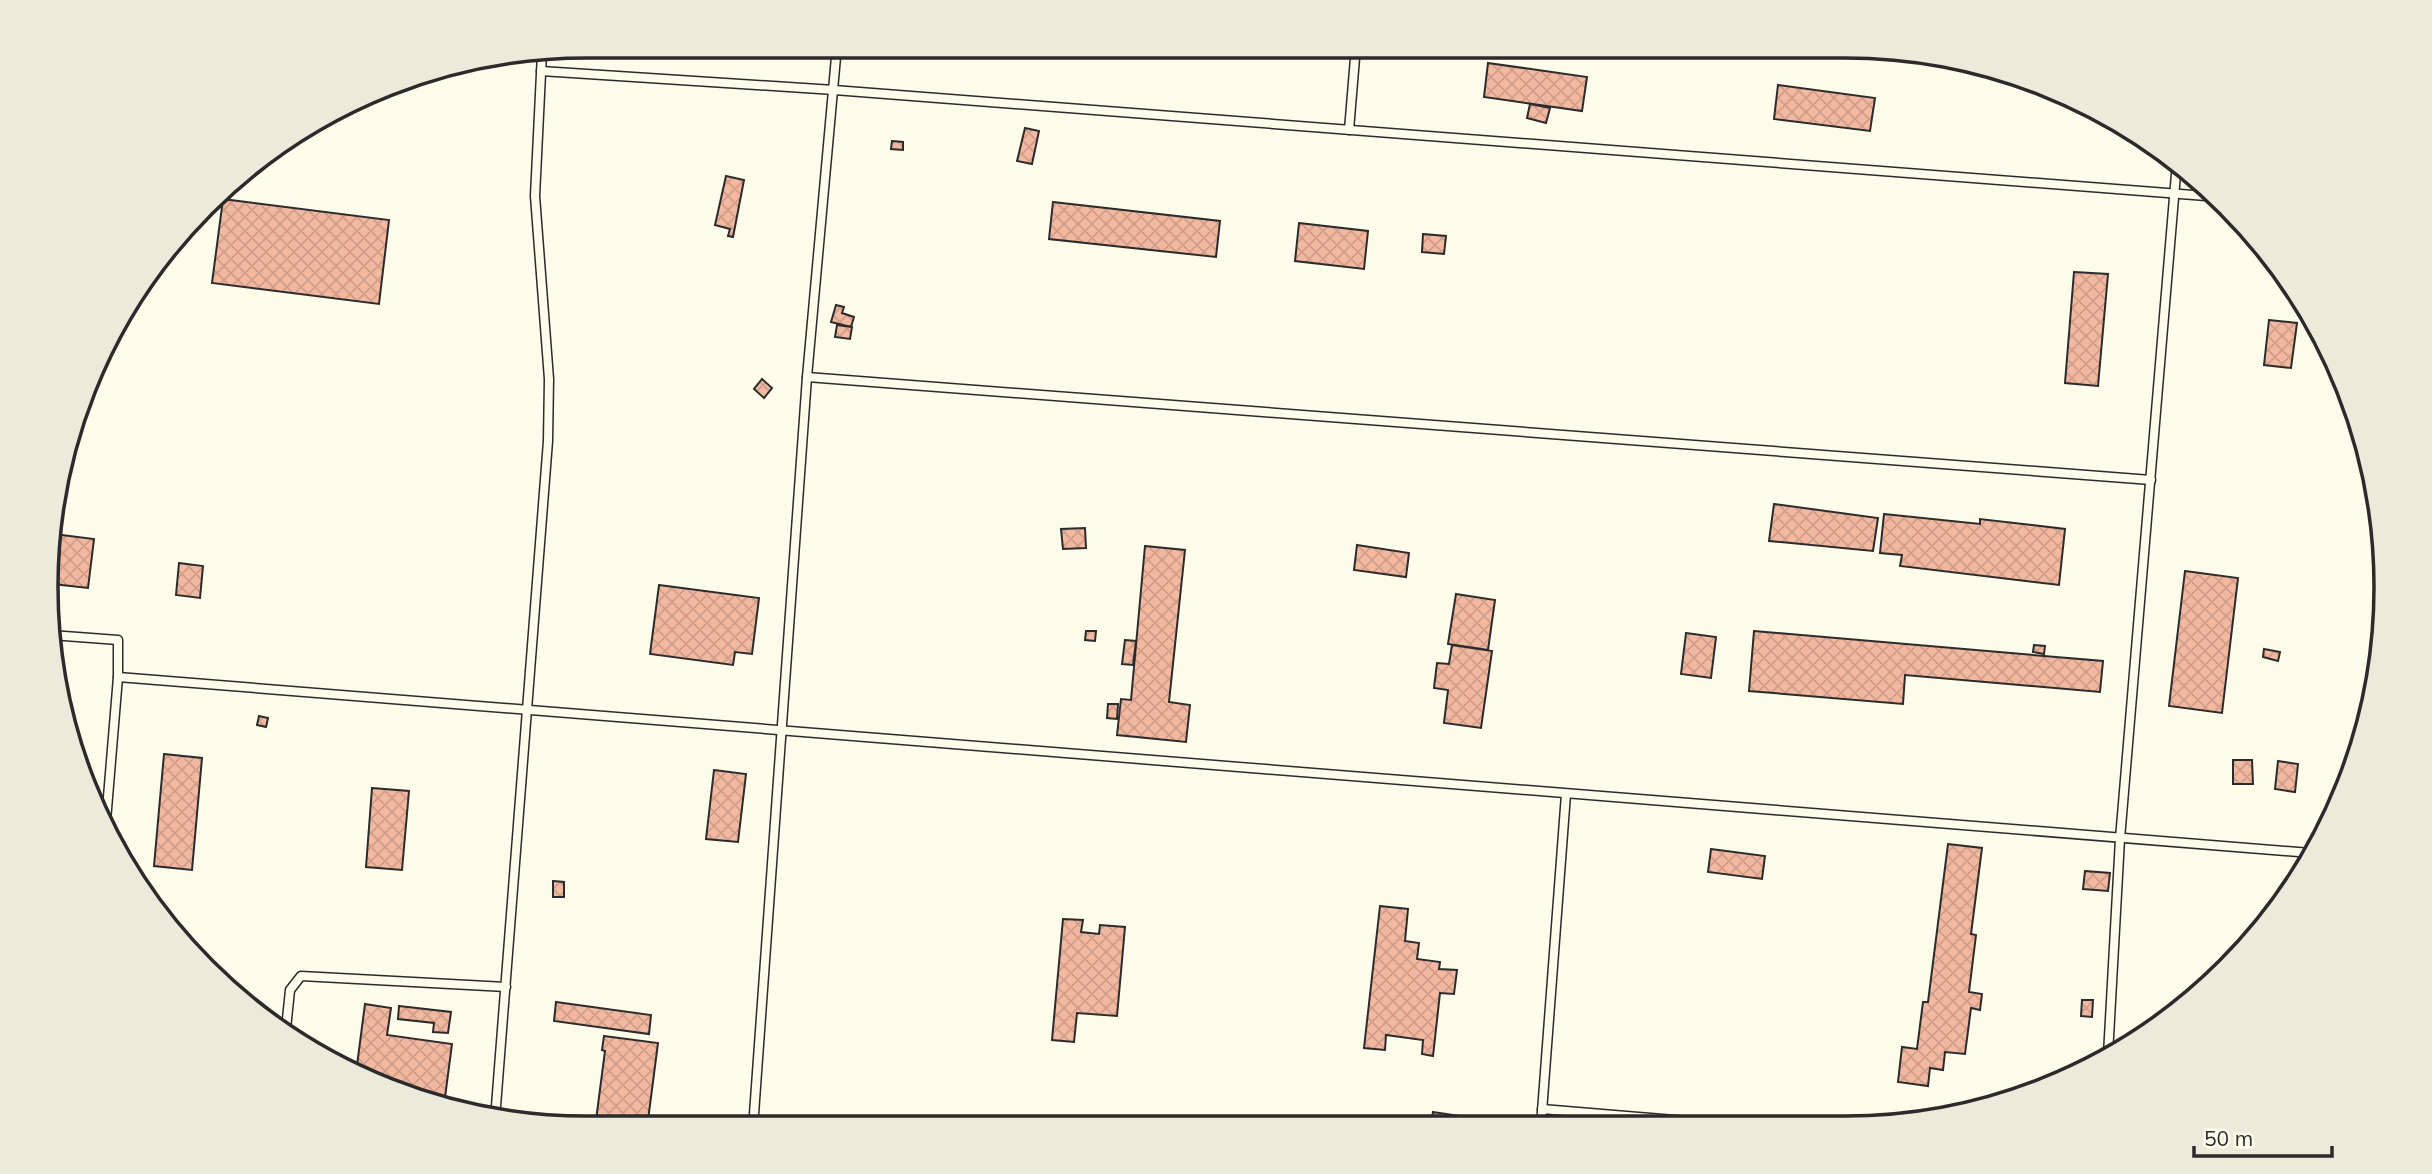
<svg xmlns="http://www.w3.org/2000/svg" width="2432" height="1174" font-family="Mulish,sans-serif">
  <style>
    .building { fill: url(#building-cross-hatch); stroke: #2b2b2b; stroke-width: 2 }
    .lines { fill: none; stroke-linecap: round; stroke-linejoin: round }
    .service-casing { stroke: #2b2b2b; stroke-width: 11 }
    .service { stroke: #fdfbea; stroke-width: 8 }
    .rim { fill: none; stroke: #2b2b2b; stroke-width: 3.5 }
  </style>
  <defs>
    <pattern id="building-cross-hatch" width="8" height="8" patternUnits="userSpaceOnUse" patternTransform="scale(1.75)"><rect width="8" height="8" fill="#f2b8a0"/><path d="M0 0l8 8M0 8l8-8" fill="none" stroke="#d09e8a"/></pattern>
  </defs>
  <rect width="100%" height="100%" fill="#fdfbea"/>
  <g class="building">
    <polygon points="609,46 627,46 626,54 608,52"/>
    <polygon points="1488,63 1587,77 1582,111 1484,97"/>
    <polygon points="1778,85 1875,98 1870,131 1774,119"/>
    <polygon points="1530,104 1550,108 1546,123 1527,118"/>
    <polygon points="1025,128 1039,131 1032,164 1017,161"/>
    <polygon points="892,141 903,142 903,150 891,149"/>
    <polygon points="726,176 744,180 733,237 728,236 730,229 715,225"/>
    <polygon points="223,199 389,220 379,304 212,283"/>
    <polygon points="1053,202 1220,221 1216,257 1049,239"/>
    <polygon points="1299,223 1368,231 1364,269 1295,261"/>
    <polygon points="1423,234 1446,236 1444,254 1422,252"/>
    <polygon points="2074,272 2108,274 2098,386 2065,383"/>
    <polygon points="836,305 844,307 842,313 854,317 851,327 831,322"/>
    <polygon points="2269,320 2297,323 2291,368 2264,365"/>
    <polygon points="837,325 852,327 850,339 835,337"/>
    <polygon points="762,379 772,388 764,398 754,389"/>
    <polygon points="1774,504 1878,518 1873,551 1769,541"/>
    <polygon points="1884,514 1980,524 1980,519 2065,529 2059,585 1900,566 1902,555 1880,553"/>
    <polygon points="1085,528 1086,548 1063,549 1061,529"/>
    <polygon points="54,534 94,539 88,588 53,584"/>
    <polygon points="1357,545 1409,553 1406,577 1354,570"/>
    <polygon points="1145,546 1185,550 1169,702 1190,705 1186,742 1117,735 1121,699 1131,700"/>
    <polygon points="179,563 203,566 200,598 176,595"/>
    <polygon points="2185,571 2238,578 2222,713 2169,706"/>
    <polygon points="659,585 759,598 752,654 735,652 733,665 650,654"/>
    <polygon points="1456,594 1495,600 1488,650 1448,644"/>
    <polygon points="1086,631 1096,631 1095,641 1085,640"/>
    <polygon points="1754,631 2103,661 2100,692 1905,675 1903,704 1749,691"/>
    <polygon points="1686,633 1716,637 1711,678 1681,674"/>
    <polygon points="1125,640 1136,641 1133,665 1122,664"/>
    <polygon points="1452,645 1492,651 1481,728 1444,723 1448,690 1434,688 1437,663 1449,664"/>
    <polygon points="2034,645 2045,646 2044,654 2033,652"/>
    <polygon points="2264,649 2280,652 2278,661 2263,657"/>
    <polygon points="1108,704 1118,704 1117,719 1107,718"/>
    <polygon points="259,716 268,718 266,727 257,725"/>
    <polygon points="164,754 202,758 192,870 154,866"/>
    <polygon points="2233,760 2252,760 2253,784 2233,784"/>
    <polygon points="2278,761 2298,764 2295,792 2275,789"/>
    <polygon points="714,770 746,774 738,842 706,839"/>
    <polygon points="372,788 409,791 402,870 366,867"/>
    <polygon points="1948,844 1982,848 1971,934 1976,935 1969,992 1982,994 1980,1010 1971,1008 1965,1054 1945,1052 1943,1070 1930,1068 1928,1086 1898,1082 1902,1047 1917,1049 1923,1002 1928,1002"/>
    <polygon points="1711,849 1765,856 1762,879 1708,872"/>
    <polygon points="2085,871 2110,873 2108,891 2083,889"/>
    <polygon points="553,881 564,882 564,897 553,897"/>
    <polygon points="1380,906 1408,909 1405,941 1419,943 1417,959 1440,962 1439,969 1457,970 1454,994 1440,993 1433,1056 1422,1054 1423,1040 1386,1035 1385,1050 1364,1048"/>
    <polygon points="1063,919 1083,920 1081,932 1099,934 1100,925 1125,927 1117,1016 1077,1013 1074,1042 1052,1040"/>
    <polygon points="2082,1000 2093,1000 2092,1017 2081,1016"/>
    <polygon points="556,1002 651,1015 649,1034 554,1021"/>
    <polygon points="365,1004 391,1008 387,1035 452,1044 444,1105 379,1087 356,1073"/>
    <polygon points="399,1006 451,1012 448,1033 433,1032 434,1023 398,1019"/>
    <polygon points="604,1036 658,1043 647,1128 595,1128 605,1051 602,1050"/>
    <polygon points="515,1112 533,1115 531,1123 514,1121"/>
    <polygon points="1433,1112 1473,1118 1472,1125 1431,1125"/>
  </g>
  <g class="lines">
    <defs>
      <g id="service">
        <polyline points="541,71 834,90 2219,197"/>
        <polyline points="1349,130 1356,46"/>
        <polyline points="807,377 2151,480"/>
        <polyline points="51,635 118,640 118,677 105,833"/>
        <polyline points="118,677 2311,853"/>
        <polyline points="286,1029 290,990 301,976 506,987"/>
        <polyline points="2108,1055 2120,839 2177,162"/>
        <polyline points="1542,1109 1723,1124"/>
        <polyline points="495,1119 548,441 549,379 535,196 542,53"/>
        <polyline points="1541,1125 1566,794"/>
        <polyline points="753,1128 807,377 837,46"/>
      </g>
    </defs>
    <use href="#service" class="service-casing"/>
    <use href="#service" class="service"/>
  </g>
  <path d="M0 0H2432V1174H0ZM587 58H1845A529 529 0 0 1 2374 587V587A529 529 0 0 1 1845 1116H587A529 529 0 0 1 58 587V587A529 529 0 0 1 587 58Z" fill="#eceadb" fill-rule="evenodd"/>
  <path class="rim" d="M587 58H1845A529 529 0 0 1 2374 587V587A529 529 0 0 1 1845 1116H587A529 529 0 0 1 58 587V587A529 529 0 0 1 587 58Z"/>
  <path d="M2194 1146v10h138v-10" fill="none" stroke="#2b2b2b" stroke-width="3.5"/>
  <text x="2204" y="1146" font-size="21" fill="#2b2b2b" stroke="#fdfbea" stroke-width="5" paint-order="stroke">50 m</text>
</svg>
